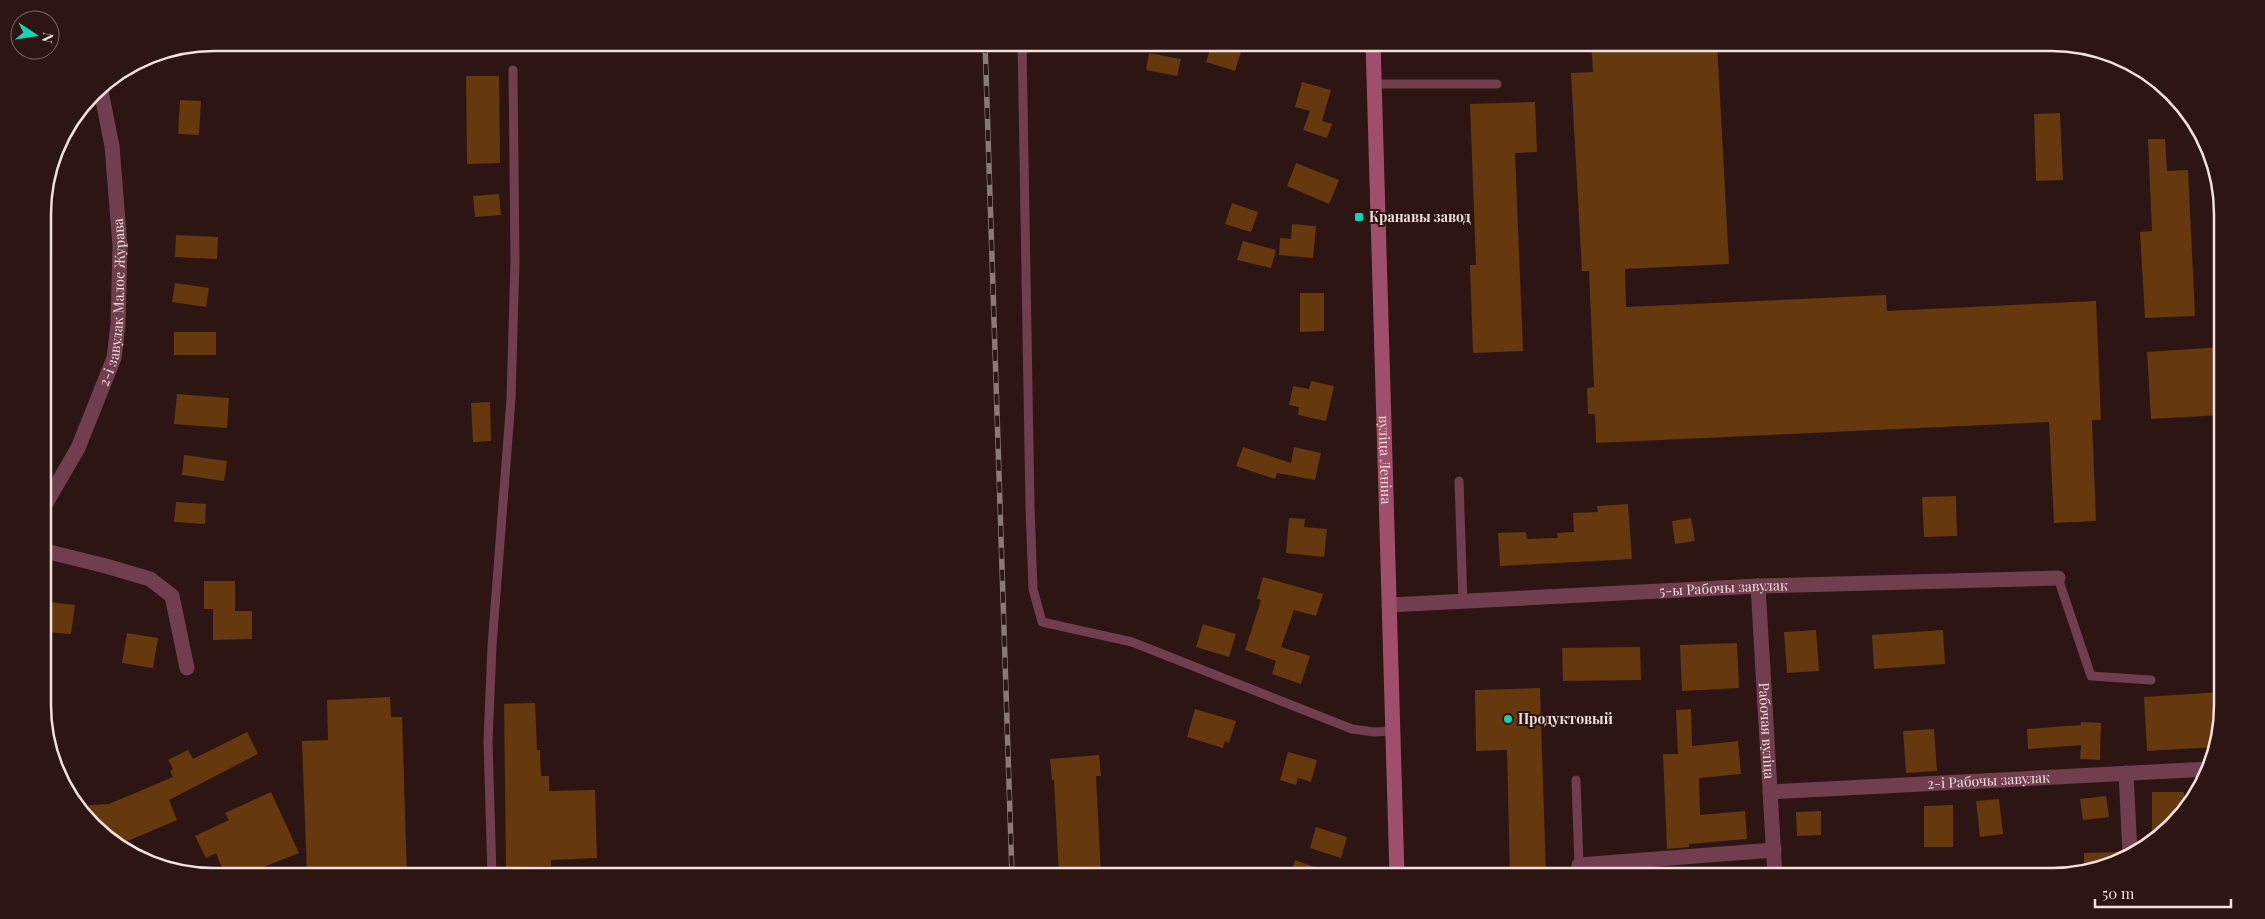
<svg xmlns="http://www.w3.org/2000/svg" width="2265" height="919" font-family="'Playfair Display',serif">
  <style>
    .building { fill: #65380e }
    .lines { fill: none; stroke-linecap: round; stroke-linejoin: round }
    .lane { stroke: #703e4f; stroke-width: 9 }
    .street { stroke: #703e4f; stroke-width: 15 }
    .secondary { stroke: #9f4f6b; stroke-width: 15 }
    .rail-casing { stroke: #8c7875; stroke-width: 5.5 }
    .rail { stroke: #2c1512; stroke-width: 4; stroke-dasharray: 11; stroke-linecap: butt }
    .poi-dot { fill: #10d5b4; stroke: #2c1512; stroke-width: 2 }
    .labels { text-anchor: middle; stroke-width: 4; stroke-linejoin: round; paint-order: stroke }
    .poi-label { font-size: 14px; font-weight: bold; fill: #f1e0dd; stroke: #2c1512; text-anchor: start }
    .street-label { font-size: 14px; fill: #f1e0dd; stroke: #2c1512 }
    .rim { fill: none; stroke: #f1e0dd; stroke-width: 2.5 }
  </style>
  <rect width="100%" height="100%" fill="#2c1512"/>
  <g class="building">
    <polygon points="1228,42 1244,42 1235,71 1206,62 1212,43 1227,47"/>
    <polygon points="1591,42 1717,42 1729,264 1625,269 1626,307 1886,295 1887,311 2096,301 2101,420 2092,420 2096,521 2054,523 2049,422 1596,443 1595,414 1588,414 1587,388 1594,387 1589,271 1582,271 1571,73 1593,72"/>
    <polygon points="1149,53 1181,59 1177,76 1146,70"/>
    <polygon points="466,76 499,76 500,163 467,164"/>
    <polygon points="1302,82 1331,90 1322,121 1332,124 1327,138 1303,130 1310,111 1295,107"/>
    <polygon points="180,100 201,101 199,135 178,134"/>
    <polygon points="1535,102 1537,152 1515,153 1523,351 1473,353 1470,265 1476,265 1470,104"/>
    <polygon points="2060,113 2063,180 2036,181 2034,114"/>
    <polygon points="2148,139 2165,139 2167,171 2188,170 2195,316 2145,318 2140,232 2152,231"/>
    <polygon points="1296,163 1339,180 1329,204 1287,186"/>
    <polygon points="499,194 501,215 475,217 473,196"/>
    <polygon points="1232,203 1258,212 1251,232 1225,224"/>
    <polygon points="1292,224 1316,226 1313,258 1279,255 1280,238 1291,239"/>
    <polygon points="176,235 218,237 217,259 175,257"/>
    <polygon points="1243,241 1276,250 1271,268 1237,260"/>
    <polygon points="175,283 209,288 206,307 172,302"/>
    <polygon points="1300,293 1324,293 1324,331 1300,332"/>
    <rect x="174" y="332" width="42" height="23"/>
    <polygon points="2221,347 2222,415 2151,419 2147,352"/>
    <polygon points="1311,381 1334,386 1326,421 1298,415 1299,407 1289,405 1293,386 1309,389"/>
    <polygon points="177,394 229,398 227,428 174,424"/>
    <polygon points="490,402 491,441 473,442 471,403"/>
    <polygon points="1243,447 1291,463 1294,447 1321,453 1315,480 1277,473 1275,479 1236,466"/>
    <polygon points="184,455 227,461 224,481 182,475"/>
    <polygon points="1956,496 1957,536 1924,537 1922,497"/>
    <polygon points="176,502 206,504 205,524 174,522"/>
    <polygon points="1628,504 1632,559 1500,566 1498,533 1526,532 1527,539 1558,538 1557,533 1574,532 1573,513 1598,512 1597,506"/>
    <polygon points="1289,518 1305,519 1304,527 1327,529 1324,557 1286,553"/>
    <polygon points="1691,518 1695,541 1675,544 1672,521"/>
    <polygon points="1263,577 1323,594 1316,616 1294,610 1281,647 1310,656 1301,684 1272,674 1276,661 1245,650 1261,600 1257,599"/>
    <polygon points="204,581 235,581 235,611 252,611 252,639 213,640 213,609 204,609"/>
    <polygon points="50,602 75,605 71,634 46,632"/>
    <polygon points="1203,624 1236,634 1229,657 1196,647"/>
    <polygon points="1816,630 1819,671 1787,673 1784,632"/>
    <polygon points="1943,630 1945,664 1874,669 1872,635"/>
    <polygon points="127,633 158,638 153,668 122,663"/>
    <polygon points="1737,643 1739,688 1682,691 1680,645"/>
    <polygon points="1640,647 1641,680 1563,681 1562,648"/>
    <polygon points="1540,688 1546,876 1510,876 1507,750 1476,751 1475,690"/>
    <polygon points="2222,692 2222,704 2215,747 2147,751 2144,697"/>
    <polygon points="390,697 391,717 402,717 407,876 307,876 302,741 328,740 327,700"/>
    <polygon points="535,703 537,750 540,750 541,776 549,776 549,791 595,790 597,858 551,860 551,866 506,867 504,704"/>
    <polygon points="1195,709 1236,721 1229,743 1225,741 1223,748 1187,737"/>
    <polygon points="1691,709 1692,746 1738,741 1741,774 1699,778 1700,815 1745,811 1747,839 1689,844 1689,847 1667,849 1663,754 1678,754 1676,710"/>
    <polygon points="2081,722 2101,723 2100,760 2080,759 2081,745 2028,749 2027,729 2081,725"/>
    <polygon points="1934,729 1937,771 1906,773 1903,731"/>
    <polygon points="247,732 258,754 169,800 177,820 123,843 85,818 79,806 109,804 173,777 170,771 173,769 168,760 188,750 193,759"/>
    <polygon points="1288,752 1317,760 1311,782 1298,778 1296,785 1280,780"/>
    <polygon points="1099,755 1101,776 1096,776 1101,876 1059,876 1054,780 1052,780 1050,759"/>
    <polygon points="271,792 299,853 241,876 225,876 216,853 206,858 195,836 229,820 225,813"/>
    <polygon points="2152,792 2184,792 2184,812 2152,843"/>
    <polygon points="2106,796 2109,817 2083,820 2080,799"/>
    <polygon points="1999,799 2003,834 1980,837 1976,801"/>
    <polygon points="1953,805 1953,847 1924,847 1924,806"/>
    <polygon points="1821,811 1821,835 1797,836 1796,812"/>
    <polygon points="1316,827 1347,837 1341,858 1310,848"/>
    <polygon points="2120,852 2122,859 2106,867 2084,872 2084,853"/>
    <polygon points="1295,860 1334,874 1334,876 1290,876"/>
  </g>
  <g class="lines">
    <g class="lane">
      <polyline points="1022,42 1030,506 1033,589 1042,622 1132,642 1352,729 1374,732 1392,731"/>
      <polyline points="1375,84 1497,84"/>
      <polyline points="1459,481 1463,602"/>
      <polyline points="2058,578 2091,676 2151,680"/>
      <polyline points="1576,780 1579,865"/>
      <polyline points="492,876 488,741 492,646 511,399 515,260 513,70"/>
    </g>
    <g class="street">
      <path id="s1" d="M 45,505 L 78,448 L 114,358 L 118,325 L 120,246 L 112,146 L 100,86"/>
      <polyline points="45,551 106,566 150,579 172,596 187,668"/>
      <path id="s2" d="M 1758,586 L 1775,876"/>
      <path id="s3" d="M 1389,605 L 1758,586 L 2058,578"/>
      <polyline points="2126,773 2130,854"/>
      <path id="s4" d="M 1770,792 L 2209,769"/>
      <polyline points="1580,876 1579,865 1774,850"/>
    </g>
    <path class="secondary" id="s5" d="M 1373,42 L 1397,876"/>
    <defs>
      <polyline id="rail" points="985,42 1012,876"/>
    </defs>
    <use href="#rail" class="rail-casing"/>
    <use href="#rail" class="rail"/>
  </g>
  <g class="poi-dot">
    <rect x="1354" y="212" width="10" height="10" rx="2.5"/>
    <circle cx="1508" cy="719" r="5"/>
  </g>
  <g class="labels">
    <g class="poi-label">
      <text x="1369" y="222">Кранавы завод</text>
      <text x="1518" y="724">Продуктовый</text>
    </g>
    <g class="street-label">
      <text dy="5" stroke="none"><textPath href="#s1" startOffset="218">2-і завулак Малое Журава</textPath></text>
      <text dy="5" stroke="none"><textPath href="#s5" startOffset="418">вуліца Леніна</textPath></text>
      <text dy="5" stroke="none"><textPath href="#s3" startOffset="335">5-ы Рабочы завулак</textPath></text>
      <text dy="5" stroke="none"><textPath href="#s2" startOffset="145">Рабочая вуліца</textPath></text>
      <text dy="5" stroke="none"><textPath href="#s4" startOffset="219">2-і Рабочы завулак</textPath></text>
    </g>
  </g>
  <path d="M0 0H2265V919H0ZM214 51H2051A163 163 0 0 1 2214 214V705A163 163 0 0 1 2051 868H214A163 163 0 0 1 51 705V214A163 163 0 0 1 214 51Z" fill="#2c1512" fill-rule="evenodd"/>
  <path class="rim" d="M214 51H2051A163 163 0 0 1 2214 214V705A163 163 0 0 1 2051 868H214A163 163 0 0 1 51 705V214A163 163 0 0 1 214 51Z"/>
  <g transform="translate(35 35) rotate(102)"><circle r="24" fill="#2c1512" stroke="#7b6663"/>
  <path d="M0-4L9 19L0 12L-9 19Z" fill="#10d5b4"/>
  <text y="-8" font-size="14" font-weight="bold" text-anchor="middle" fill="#f1e0dd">N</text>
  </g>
  <path d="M2095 899v8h136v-8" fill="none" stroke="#f1e0dd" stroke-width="2.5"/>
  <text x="2102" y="899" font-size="15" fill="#f1e0dd" stroke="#2c1512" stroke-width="4" paint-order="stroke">50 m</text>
</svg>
